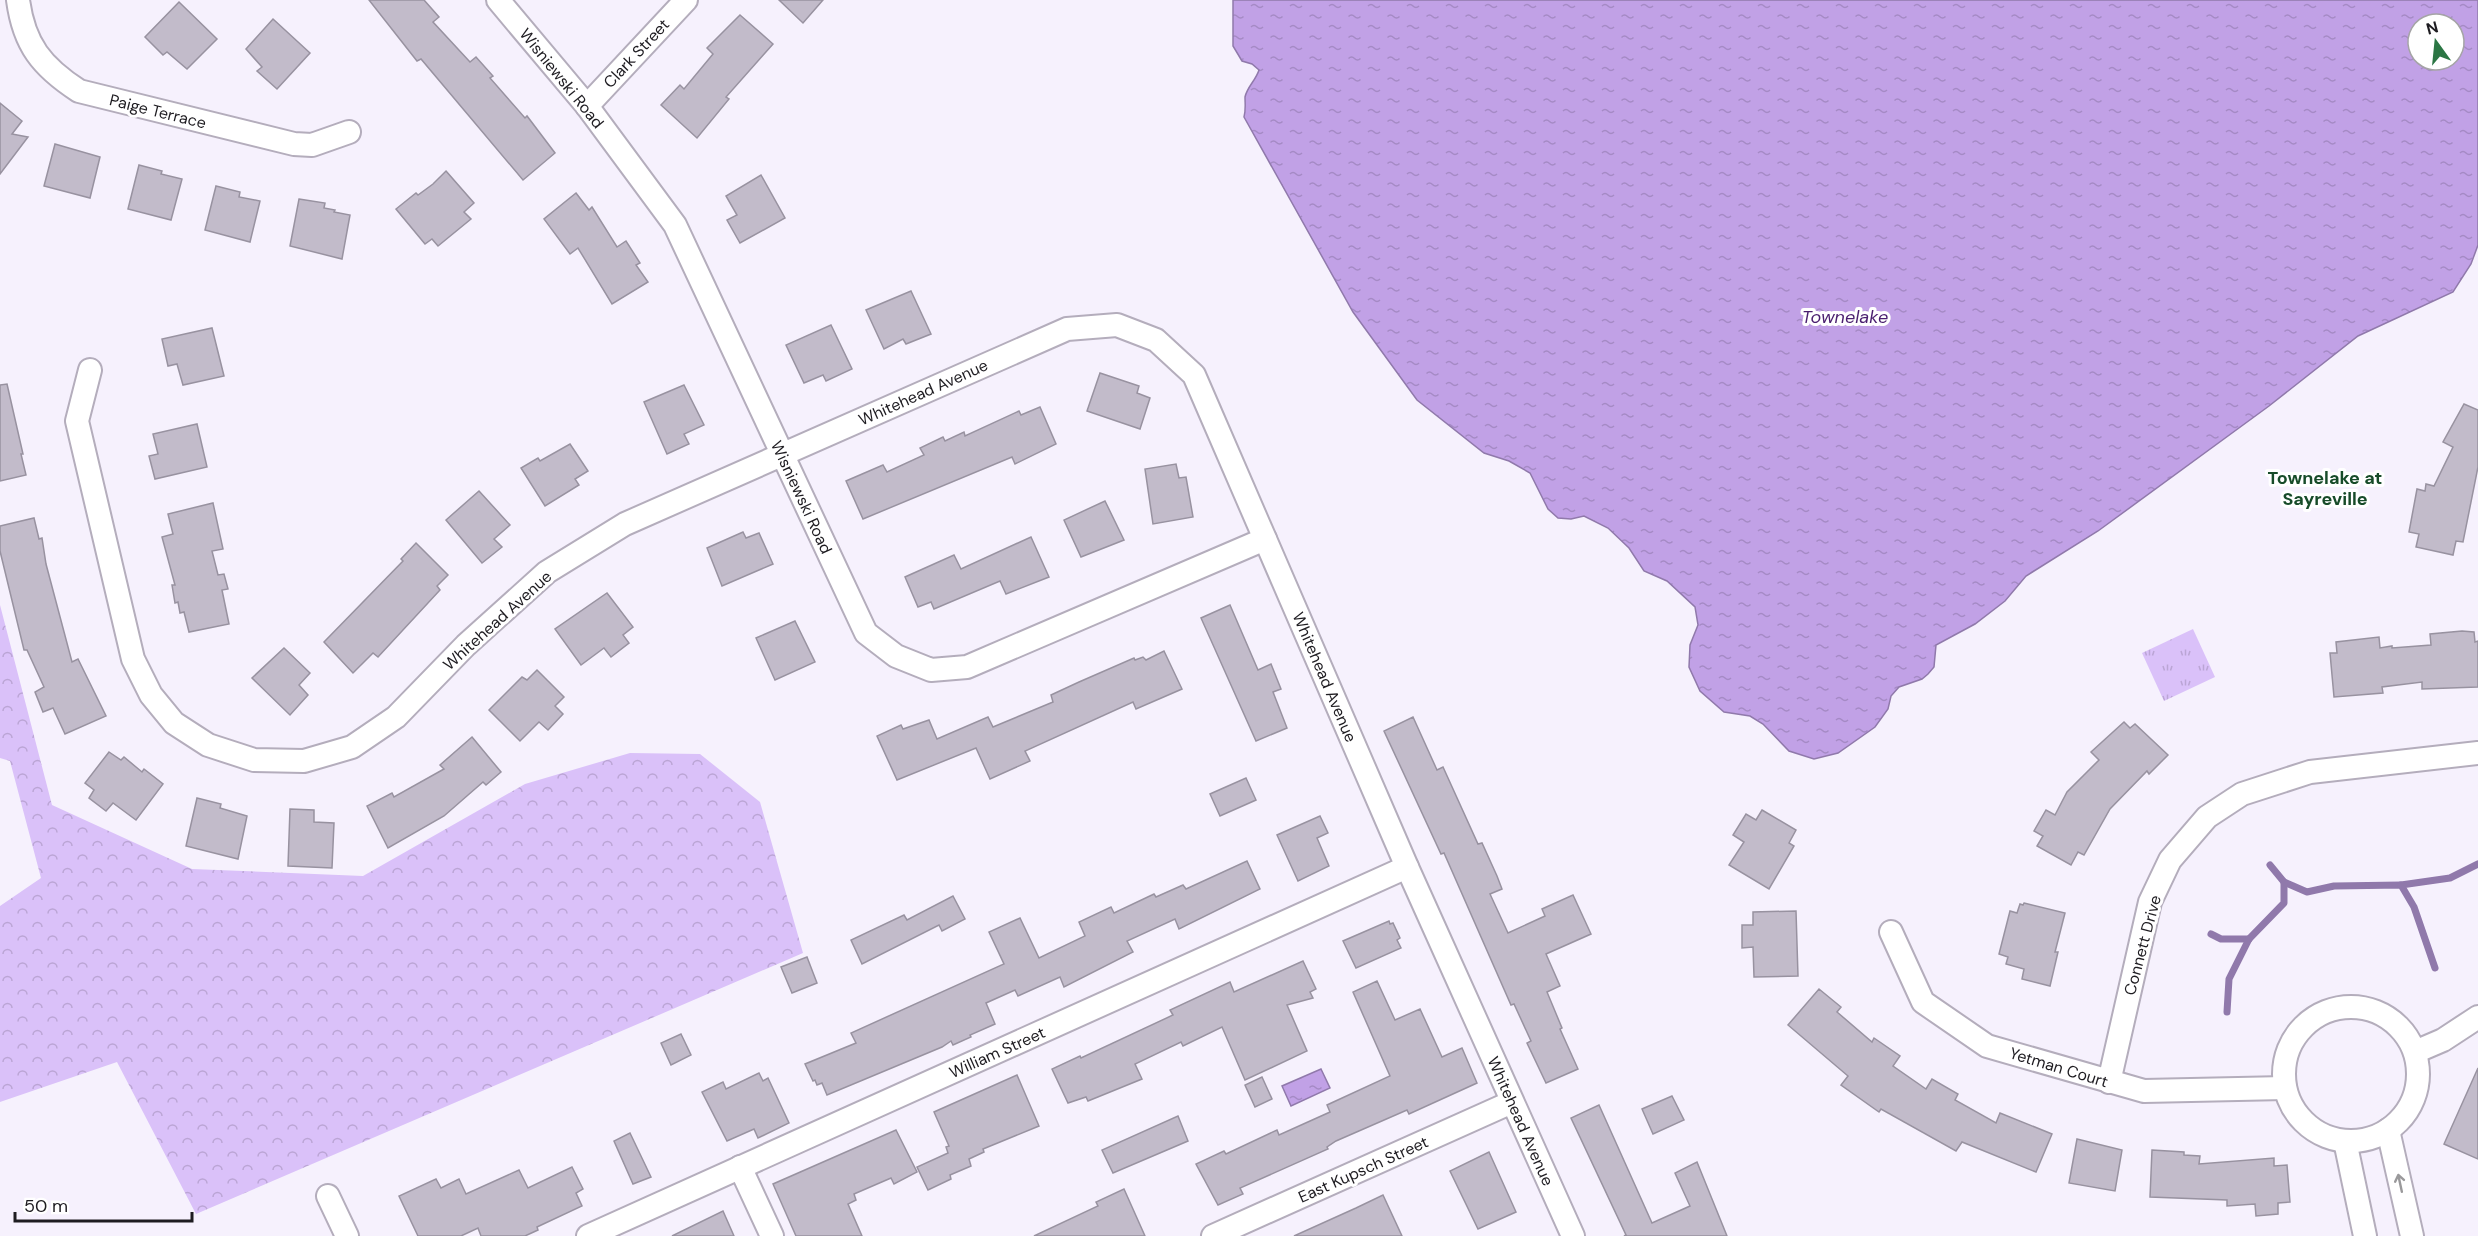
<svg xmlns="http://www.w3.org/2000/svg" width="2478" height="1236" font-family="'DM Sans',sans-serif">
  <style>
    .forest { fill: url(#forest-crowns) }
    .park { fill: url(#park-tufts) }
    .water { fill: url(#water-ripples); stroke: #9079ab; stroke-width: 1.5; fill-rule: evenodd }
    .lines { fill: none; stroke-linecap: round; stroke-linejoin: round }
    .stream { stroke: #9079ab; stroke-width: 7 }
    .building { fill: #c2bbca; stroke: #9892a0; stroke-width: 1.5 }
    .minor-casing { stroke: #b4adbc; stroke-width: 26 }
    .minor { stroke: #fff; stroke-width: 22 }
    .oneway { stroke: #9a999b }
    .labels { text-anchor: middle; stroke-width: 6; stroke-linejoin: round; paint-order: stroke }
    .street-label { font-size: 16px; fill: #1e1c21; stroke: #fff }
    .water-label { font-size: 18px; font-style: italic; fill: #4a1f6f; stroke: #fff }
    .neighbourhood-label { font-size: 18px; font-weight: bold; fill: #174b29; stroke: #fff }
  </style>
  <defs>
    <pattern id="forest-crowns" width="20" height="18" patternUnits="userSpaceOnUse" patternTransform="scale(1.5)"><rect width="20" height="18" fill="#dac1f9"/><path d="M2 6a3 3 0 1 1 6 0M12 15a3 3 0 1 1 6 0" fill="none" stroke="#bba5d5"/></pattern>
    <pattern id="park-tufts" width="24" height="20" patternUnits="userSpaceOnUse" patternTransform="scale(1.5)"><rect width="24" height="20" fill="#dac1f9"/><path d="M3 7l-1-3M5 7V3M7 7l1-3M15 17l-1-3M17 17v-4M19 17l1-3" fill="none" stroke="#bba5d5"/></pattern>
    <pattern id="water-ripples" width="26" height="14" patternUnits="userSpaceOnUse" patternTransform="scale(1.5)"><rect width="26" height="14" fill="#c1a1e6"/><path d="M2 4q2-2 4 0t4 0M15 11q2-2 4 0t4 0" fill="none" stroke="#a58ac5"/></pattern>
  </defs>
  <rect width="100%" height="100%" fill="#f6f1fd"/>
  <polygon class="forest" points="0,605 52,805 192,869 363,876 525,784 630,753 700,754 760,802 803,953 196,1214 117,1062 0,1102 0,906 41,878 10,761 0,758"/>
  <polygon class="park" points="2193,629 2215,677 2164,701 2142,653"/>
  <g class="water">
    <path d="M 1233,0 L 2478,0 L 2478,245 L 2471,264 L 2453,292 L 2358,336 L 2269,406 L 2098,531 L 2026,576 L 2005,601 L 1975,624 L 1936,645 L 1934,667 L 1928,674 L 1922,679 L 1899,687 L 1891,696 L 1888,709 L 1875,727 L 1838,753 L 1814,759 L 1789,751 L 1763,724 L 1750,716 L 1724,712 L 1700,691 L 1689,667 L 1690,645 L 1698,625 L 1695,607 L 1667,581 L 1644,571 L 1629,548 L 1608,528 L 1584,516 L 1571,519 L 1558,518 L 1548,509 L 1530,473 L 1509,461 L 1484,453 L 1417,400 L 1353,312 L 1244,117 C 1246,110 1245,104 1245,97 C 1247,87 1256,80 1259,70 L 1252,64 L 1242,61 L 1233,46 ZM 2418,24 L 2454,24 L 2454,60 L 2418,60 Z"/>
    <polygon points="1321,1069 1330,1088 1291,1106 1282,1086"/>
  </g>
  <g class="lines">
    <g class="stream">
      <polyline points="2284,882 2307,892 2334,886 2401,885 2414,907 2435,968"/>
      <polyline points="2401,885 2450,878 2478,864"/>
      <polyline points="2211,934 2221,939 2249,939"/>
      <polyline points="2227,1012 2229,979 2249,939 2284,903 2284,882 2270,865"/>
    </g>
  </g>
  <g class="building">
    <polygon points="369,0 424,0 439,17 433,22 470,62 476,57 493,76 490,78 525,118 527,116 555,153 523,180 421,59 417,61"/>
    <polygon points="779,0 823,0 803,23"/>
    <polygon points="179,2 217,39 187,69 167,52 163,55 145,37"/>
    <polygon points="740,15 773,44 726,97 729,99 697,138 661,105 680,85 684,89 713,54 707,48"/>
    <polygon points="273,19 310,53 277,89 257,71 262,67 246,49"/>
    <polygon points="0,103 22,121 12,134 28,137 0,174"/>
    <polygon points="55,144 100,157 90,198 44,186"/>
    <polygon points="139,165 162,171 161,174 182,179 171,220 128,209"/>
    <polygon points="446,171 474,203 464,212 471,219 438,246 432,239 425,244 396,209 416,193 418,195 433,184"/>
    <polygon points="761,175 785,218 740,243 727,220 737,215 726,196"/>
    <polygon points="216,186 240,192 239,197 260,201 250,242 205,230"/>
    <polygon points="576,193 589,210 592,207 617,247 626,241 640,263 636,265 648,282 612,304 578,248 570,254 544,219"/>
    <polygon points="299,199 325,203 324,208 335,210 334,212 350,215 342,259 290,246"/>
    <polygon points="911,291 931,334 906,344 903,339 884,349 866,310"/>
    <polygon points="831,325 852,369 826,381 823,375 804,383 786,345"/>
    <polygon points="212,328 224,376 183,385 177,364 168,366 162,339"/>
    <polygon points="1100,373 1139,386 1137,393 1150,398 1140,429 1087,411"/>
    <polygon points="7,384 23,454 21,454 26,475 0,481 0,385"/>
    <polygon points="684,385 704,425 684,434 689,444 667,454 644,402"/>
    <polygon points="2464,404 2478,410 2478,467 2463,542 2456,541 2453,555 2416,547 2419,534 2409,532 2417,489 2425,491 2426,484 2434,486 2453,447 2443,442"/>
    <polygon points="1040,407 1056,444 1015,464 1012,457 863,519 846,481 883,465 887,472 924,455 920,448 943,437 945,441 964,432 965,436 1019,411 1021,415"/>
    <polygon points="197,424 207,467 155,479 149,456 158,454 153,434"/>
    <polygon points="570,444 588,471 575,479 579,485 545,506 521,468 538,458 540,461"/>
    <polygon points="1176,464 1179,478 1186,477 1193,517 1153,524 1145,469"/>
    <polygon points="479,491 510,525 494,539 502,547 482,563 446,520"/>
    <polygon points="1105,501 1124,540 1081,557 1064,520"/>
    <polygon points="213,503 223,549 212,551 218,575 224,574 228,589 222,590 229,624 189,632 184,612 180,613 178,602 175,603 172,585 175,585 162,537 173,534 168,514"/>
    <polygon points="34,518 39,539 42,538 46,564 72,662 78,659 106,716 65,734 53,708 43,712 35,692 44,687 27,650 24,650 0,551 0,526"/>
    <polygon points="743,532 746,538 759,533 773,564 722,586 707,548"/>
    <polygon points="1031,537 1049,577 1006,594 1000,581 934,609 931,602 918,607 905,577 954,555 961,569"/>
    <polygon points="416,543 448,575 437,586 440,590 378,657 373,653 353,673 324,642 403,561 401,559"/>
    <polygon points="607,593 633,627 623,635 629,643 611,657 604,648 581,665 555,629"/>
    <polygon points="1230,605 1258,670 1271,664 1281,689 1273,692 1287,728 1256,741 1201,618"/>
    <polygon points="795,621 815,662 775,680 756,638"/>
    <polygon points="2462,631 2474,632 2475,642 2478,641 2478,687 2422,689 2422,682 2382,687 2383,693 2334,697 2330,653 2337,653 2336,642 2379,637 2380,648 2392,646 2392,648 2431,645 2430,634"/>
    <polygon points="284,648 310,673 299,685 308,695 290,715 252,678"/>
    <polygon points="1164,651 1182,689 1136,709 1133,702 1025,751 1030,761 990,779 976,748 897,780 877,736 901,725 903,729 929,720 937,739 988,717 993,727 1053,702 1051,695 1079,682 1134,658 1135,660 1143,657 1146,660"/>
    <polygon points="537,670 564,697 555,706 563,714 548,730 539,722 520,741 489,710 522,677 527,680"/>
    <polygon points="1413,717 1437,770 1443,767 1478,844 1482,843 1497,876 1502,889 1490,894 1508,933 1545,916 1542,909 1573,895 1591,934 1546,954 1560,986 1547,992 1562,1028 1560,1029 1578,1069 1546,1083 1527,1043 1531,1041 1514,1004 1511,1005 1444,853 1441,854 1384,731"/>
    <polygon points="2124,722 2130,728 2135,724 2168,755 2149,774 2147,771 2110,809 2084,855 2078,852 2071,865 2037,846 2043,836 2034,831 2046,810 2055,815 2067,792 2099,760 2091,752"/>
    <polygon points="472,737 501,772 486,785 483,782 444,816 388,848 367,806 392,793 394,797 444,769 440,765"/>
    <polygon points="109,752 121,760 124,757 142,772 144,769 163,784 136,820 113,803 106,811 89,798 94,790 85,783"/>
    <polygon points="1246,778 1256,800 1220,816 1210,794"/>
    <polygon points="197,798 221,804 220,808 247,816 238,859 186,846"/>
    <polygon points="290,809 314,810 314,822 334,823 332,868 288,866"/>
    <polygon points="1762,810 1796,830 1789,843 1794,846 1769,889 1729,865 1744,842 1733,835 1746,814 1756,820"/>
    <polygon points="1320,816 1328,833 1317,838 1329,866 1298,881 1277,835"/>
    <polygon points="1247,861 1260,889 1179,929 1175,919 1127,941 1133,952 1064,987 1060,977 1018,996 1015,990 986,1003 995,1024 970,1035 971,1037 953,1045 951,1041 942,1047 827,1095 822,1083 817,1085 815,1080 813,1081 805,1064 856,1043 851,1033 1004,964 989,932 1020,918 1039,958 1085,936 1079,922 1111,907 1114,913 1154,894 1156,897 1183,885 1186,889"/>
    <polygon points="953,896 965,919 942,931 939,925 862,964 851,940 904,915 907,920"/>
    <polygon points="2024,903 2065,913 2055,952 2058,952 2050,986 2022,979 2024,969 2006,964 2008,957 1999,954 2010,911 2017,913 2020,904 2023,905"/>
    <polygon points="1796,911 1798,976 1754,977 1753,947 1742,948 1742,925 1753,925 1753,912"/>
    <polygon points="1389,921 1390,924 1393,923 1400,938 1397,940 1401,948 1356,968 1343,941"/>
    <polygon points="807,957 817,983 792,993 781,967"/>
    <polygon points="1303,961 1316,989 1310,992 1313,998 1287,1005 1307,1051 1245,1080 1222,1027 1183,1046 1181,1042 1135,1064 1142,1079 1088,1101 1086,1097 1068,1103 1052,1069 1080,1056 1081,1058 1173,1015 1170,1010 1230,982 1234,992"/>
    <polygon points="1377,981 1395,1020 1420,1009 1442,1057 1462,1048 1477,1083 1409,1114 1407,1110 1336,1141 1327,1147 1328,1149 1240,1188 1243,1194 1218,1205 1196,1164 1224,1151 1226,1154 1277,1130 1279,1135 1330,1112 1327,1105 1390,1076 1353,992"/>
    <polygon points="1819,989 1841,1007 1837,1012 1872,1042 1874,1038 1900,1056 1893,1066 1926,1089 1932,1079 1958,1094 1955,1100 1996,1123 2000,1113 2052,1134 2036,1172 1962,1142 1956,1151 1881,1109 1879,1112 1841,1085 1848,1076 1788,1025"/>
    <polygon points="681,1034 691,1055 671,1065 661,1043"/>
    <polygon points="2478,1068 2478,1159 2444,1144"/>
    <polygon points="759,1073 763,1081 768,1078 789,1123 758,1138 754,1129 727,1141 702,1092 723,1082 726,1089"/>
    <polygon points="1017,1075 1039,1126 983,1149 984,1152 969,1159 971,1166 950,1175 951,1179 928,1190 917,1167 948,1153 946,1147 949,1146 934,1112"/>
    <polygon points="1262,1077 1272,1099 1255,1107 1245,1085"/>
    <polygon points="1672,1096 1684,1120 1653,1134 1642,1109"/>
    <polygon points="1599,1105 1652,1223 1690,1206 1675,1173 1697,1162 1727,1236 1624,1236 1626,1235 1571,1118"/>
    <polygon points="1178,1116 1188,1141 1113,1173 1102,1150"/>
    <polygon points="896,1130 917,1172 894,1184 891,1178 854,1194 856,1200 848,1204 862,1236 796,1236 773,1184"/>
    <polygon points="630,1133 651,1177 633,1184 614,1141"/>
    <polygon points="2077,1139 2122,1150 2115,1191 2069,1183"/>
    <polygon points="2152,1150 2184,1152 2184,1155 2200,1156 2199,1164 2274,1158 2274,1166 2287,1165 2290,1202 2278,1203 2278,1214 2256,1216 2255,1204 2227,1206 2227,1200 2150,1197"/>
    <polygon points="1489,1152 1516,1212 1478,1229 1450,1171"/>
    <polygon points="572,1167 583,1189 576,1193 582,1206 537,1227 538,1230 525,1236 481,1236 478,1228 461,1236 418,1236 399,1196 436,1179 441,1188 459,1179 466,1194 519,1170 528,1188"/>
    <polygon points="1124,1189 1145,1236 1034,1236 1098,1206 1096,1202"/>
    <polygon points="1383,1195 1402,1236 1294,1236 1356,1208"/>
    <polygon points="723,1211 734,1236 672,1236"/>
  </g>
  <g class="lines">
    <defs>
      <g id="minor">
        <path d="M 18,0 C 24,45 42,67 79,91 L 294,144 L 312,145 L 349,132"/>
        <polyline points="498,0 587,106 675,225 866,633 896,656 931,670 967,667 1265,539"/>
        <polyline points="587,106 686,0"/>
        <polyline points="90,370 77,421 133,659 151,695 174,723 208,745 254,760 304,761 352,747 396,717 466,645 547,572 625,524 1067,329 1117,325 1156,340 1194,375 1407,867 1573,1236"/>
        <polyline points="1891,932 1923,1002 1987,1046 2144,1091 2285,1088"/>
        <circle cx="2351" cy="1074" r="67"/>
        <polyline points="2415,1052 2443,1040 2478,1017"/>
        <polyline points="2109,1082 2150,902 2170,860 2207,817 2242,794 2310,772 2478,753"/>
        <polyline points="2388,1130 2412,1236"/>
        <polyline points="2345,1141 2365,1236"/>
        <polyline points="740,1167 772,1236"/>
        <polyline points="328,1196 347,1236"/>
        <polyline points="588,1236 1407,867"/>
        <polyline points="1213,1236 1512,1102"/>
      </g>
    </defs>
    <use href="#minor" class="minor-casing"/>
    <use href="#minor" class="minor"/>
  </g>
  <defs><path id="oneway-shaft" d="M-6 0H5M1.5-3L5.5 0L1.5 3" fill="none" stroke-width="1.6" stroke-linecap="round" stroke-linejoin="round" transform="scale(1.5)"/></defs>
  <use class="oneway" href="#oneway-shaft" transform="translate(2400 1183) rotate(-102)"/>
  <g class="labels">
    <g class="street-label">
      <text transform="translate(636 53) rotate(-47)" y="6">Clark Street</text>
      <text transform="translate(562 78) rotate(51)" y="6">Wisniewski Road</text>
      <text transform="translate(158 111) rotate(14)" y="6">Paige Terrace</text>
      <text transform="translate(923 392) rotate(-24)" y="6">Whitehead Avenue</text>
      <text transform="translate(802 497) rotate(65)" y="6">Wisniewski Road</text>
      <text transform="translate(497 620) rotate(-42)" y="6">Whitehead Avenue</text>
      <text transform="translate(1325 677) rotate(67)" y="6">Whitehead Avenue</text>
      <text transform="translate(2142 945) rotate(-75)" y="6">Connett Drive</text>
      <text transform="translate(997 1052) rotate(-24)" y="6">William Street</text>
      <text transform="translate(2059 1067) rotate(17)" y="6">Yetman Court</text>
      <text transform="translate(1521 1121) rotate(66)" y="6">Whitehead Avenue</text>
      <text transform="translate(1363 1169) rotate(-24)" y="6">East Kupsch Street</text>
    </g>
    <g class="water-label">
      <text x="1845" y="323">Townelake</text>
    </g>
    <g class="neighbourhood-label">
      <text x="2325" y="484">Townelake at<tspan x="2325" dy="21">Sayreville</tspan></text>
    </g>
  </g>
  <g transform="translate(2436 42) rotate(345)"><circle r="28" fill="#ffffff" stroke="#a5a4a6" stroke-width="1.5"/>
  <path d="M0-4.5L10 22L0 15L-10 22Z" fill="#2b7644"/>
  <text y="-9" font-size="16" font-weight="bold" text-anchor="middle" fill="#1e1c21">N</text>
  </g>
  <path d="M15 1212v9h177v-9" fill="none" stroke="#1e1c21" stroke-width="3"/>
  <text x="24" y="1212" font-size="18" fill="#1e1c21" stroke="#ffffff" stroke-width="4.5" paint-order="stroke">50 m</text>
</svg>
